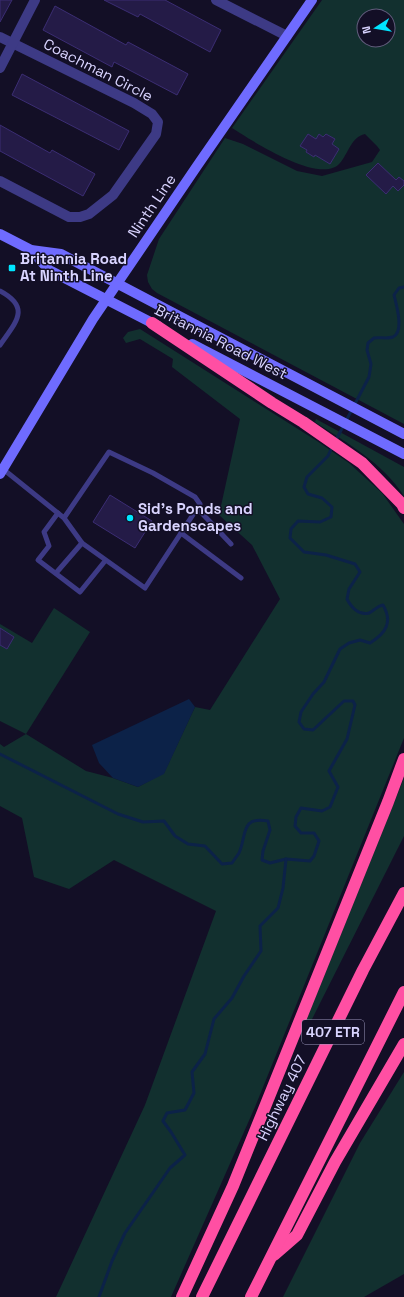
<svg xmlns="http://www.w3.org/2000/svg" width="404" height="1297" font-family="'Space Grotesk',sans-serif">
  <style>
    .green { fill: #12302f; fill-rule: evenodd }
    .water { fill: #0c2248 }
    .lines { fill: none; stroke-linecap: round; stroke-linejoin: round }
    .stream { stroke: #0c2248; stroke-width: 3 }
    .building { fill: #241b47; stroke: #3b2d73 }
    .service { stroke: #3d3a85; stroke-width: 5 }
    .minor { stroke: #3d3a85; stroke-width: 10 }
    .tertiary { stroke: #3d3a85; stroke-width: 10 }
    .secondary { stroke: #6f6bff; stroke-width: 10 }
    .motorway { stroke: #ff4fa3; stroke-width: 12 }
    .poi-dot { fill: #00e5ff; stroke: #130f26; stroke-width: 1.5 }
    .labels { text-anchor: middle; stroke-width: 3; stroke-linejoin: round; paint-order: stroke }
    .shield { fill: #130f26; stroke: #9e99be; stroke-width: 1 }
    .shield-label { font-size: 14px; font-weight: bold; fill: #d9d4ff }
    .street-label { font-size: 15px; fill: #d9d4ff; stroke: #130f26 }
    .poi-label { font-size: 15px; font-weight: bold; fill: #d9d4ff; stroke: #130f26; text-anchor: start }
  </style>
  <rect width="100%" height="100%" fill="#130f26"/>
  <g class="green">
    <path d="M 322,0 L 404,0 L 404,424 L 157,293 L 152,289 L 148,282 L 147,275 L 159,239 L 225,138 L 243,144 L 297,171 L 322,176 L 372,162 L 380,150 L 377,146 L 365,134 C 351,137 348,154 340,163 C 321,186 251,140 232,128 ZM 364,16 L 388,16 L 388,40 L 364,40 Z"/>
    <polygon points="140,329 317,441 349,463 382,493 404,524 404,738 255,1107 171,1297 56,1297 145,1105 216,911 114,860 69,889 34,877 22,818 0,806 0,744 4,747 26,734 0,721 0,624 32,643 54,608 90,632 26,734 86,771 113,778 138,787 164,773 195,707 210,710 280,599 252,545 219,515 240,419 172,367 173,359 140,339 126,343 123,338 128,332"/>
    <path d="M 316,419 L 404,467 L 404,496 C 383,463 347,443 315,422 Z"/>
    <polygon points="404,778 404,836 304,1035 301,1033"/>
    <polygon points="404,1072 404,1274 364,1297 283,1297 360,1143"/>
  </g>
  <polygon class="water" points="189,699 195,707 164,774 138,787 113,778 99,763 92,745"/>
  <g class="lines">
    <g class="stream">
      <path d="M 336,440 L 369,377 L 371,364 L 367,350 L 368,343 L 374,338 C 379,337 388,339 393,337 C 404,332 397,307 394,295 L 399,288 L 404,287"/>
      <path d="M 0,754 L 118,814 L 143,822 L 164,821 L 175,836 L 188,844 L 205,846 L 222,864 L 232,863 C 234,860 237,856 239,853 C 247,835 240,816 268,821 L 270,830 L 263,851 L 262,860 L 270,863 L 286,859 L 310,861 L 314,856 L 319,841 L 314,833 L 301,833 L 295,826 L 296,817 L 301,808 L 322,811 L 330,807 L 338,787 L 329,771 L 347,739 L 355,705 L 353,701 L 344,701 L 313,730 L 304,729 L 299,722 L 301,712 L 313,694 L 324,682 L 340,649 L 349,643 L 360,640 L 370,643 C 386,633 393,622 383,605 C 377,606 374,611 369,613 C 359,616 351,607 347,599 L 349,589 L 360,572 L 355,564 L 326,555 L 304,552 L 290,538 L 291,529 L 298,521 L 320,522 L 331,517 L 332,507 L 322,498 L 308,494 L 304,487 L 307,477 L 328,456 L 333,445"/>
      <polyline points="99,1297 112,1261 125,1233 170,1168 185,1155 171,1132 163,1121 167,1113 185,1110 194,1093 192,1072 205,1054 214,1019 232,998 244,976 261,951 260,926 278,908 283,888 286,859"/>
    </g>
  </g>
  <g class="building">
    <polygon points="0,0 12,0 0,22"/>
    <polygon points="104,0 165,0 221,30 210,52 140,14 138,17"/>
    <polygon points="55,6 126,45 128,42 188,74 177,95 114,62 112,67 43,30"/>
    <polygon points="22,74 129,131 119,150 12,95"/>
    <polygon points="0,125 50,153 52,150 95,174 83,196 0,151"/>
    <polygon points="308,134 316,139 319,134 323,137 326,134 335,139 332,144 339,149 330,164 315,155 314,157 306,152 307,150 300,146"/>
    <polygon points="378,163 396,180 399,177 404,181 404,185 398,191 393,186 386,194 366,175"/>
    <polygon points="110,495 152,521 135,548 93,522"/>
    <polygon points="0,628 14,637 7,649 0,645"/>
  </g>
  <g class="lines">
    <g class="service">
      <path d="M 0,291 C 32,308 15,323 0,345"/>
      <polyline points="3,469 64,518 82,543 145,588 200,504 195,497 153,473 109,452 64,518"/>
      <polyline points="197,508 231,544"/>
      <polyline points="58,513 44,532 49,546 38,560 80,592 105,561"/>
      <polyline points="181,533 241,578"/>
      <polyline points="56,573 82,543"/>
    </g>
    <g class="minor">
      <polyline points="0,37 134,103 152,114 158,122 156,134 113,195 89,214 80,217 69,217 0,181"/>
      <polyline points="0,68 35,0"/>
    </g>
    <polyline class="tertiary" points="216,0 287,36"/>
    <g class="secondary">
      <polyline points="0,234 31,250 61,254 404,434"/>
      <polyline points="31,250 49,270 158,326"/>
      <polyline points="192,344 404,454"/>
      <polyline points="0,474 93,319 197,166 312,0"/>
    </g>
    <g class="motorway">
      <polyline points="152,323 272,403 303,422 362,463 402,504 404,508"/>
      <polyline points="274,1255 297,1235 335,1162 404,1044"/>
      <polyline points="182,1297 233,1186 388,802 404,759"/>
      <polyline points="202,1297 363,970 404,893"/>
      <polyline points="251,1297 404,992"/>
    </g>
  </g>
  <g class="poi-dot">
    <rect x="8" y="264" width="8" height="8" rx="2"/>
    <circle cx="130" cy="518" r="4"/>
  </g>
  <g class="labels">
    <rect class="shield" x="302" y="1020" width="62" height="24" rx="3"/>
    <g class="shield-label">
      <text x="333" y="1037">407 ETR</text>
    </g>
    <g class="street-label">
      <text transform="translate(98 70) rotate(27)" y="5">Coachman Circle</text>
      <text transform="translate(152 206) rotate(-56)" y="5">Ninth Line</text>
      <text transform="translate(221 342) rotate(27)" y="5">Britannia Road West</text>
      <text transform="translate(282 1098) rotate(-64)" y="5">Highway 407</text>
    </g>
    <g class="poi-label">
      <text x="20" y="264">Britannia Road<tspan x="20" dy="17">At Ninth Line</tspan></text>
      <text x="138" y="514">Sid's Ponds and<tspan x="138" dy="17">Gardenscapes</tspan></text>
    </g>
  </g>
  <g transform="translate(376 28) rotate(258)"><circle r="19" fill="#130f26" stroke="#625e7d"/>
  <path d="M0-3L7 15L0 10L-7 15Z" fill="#00e5ff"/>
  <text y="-6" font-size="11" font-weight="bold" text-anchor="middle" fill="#d9d4ff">N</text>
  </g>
</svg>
